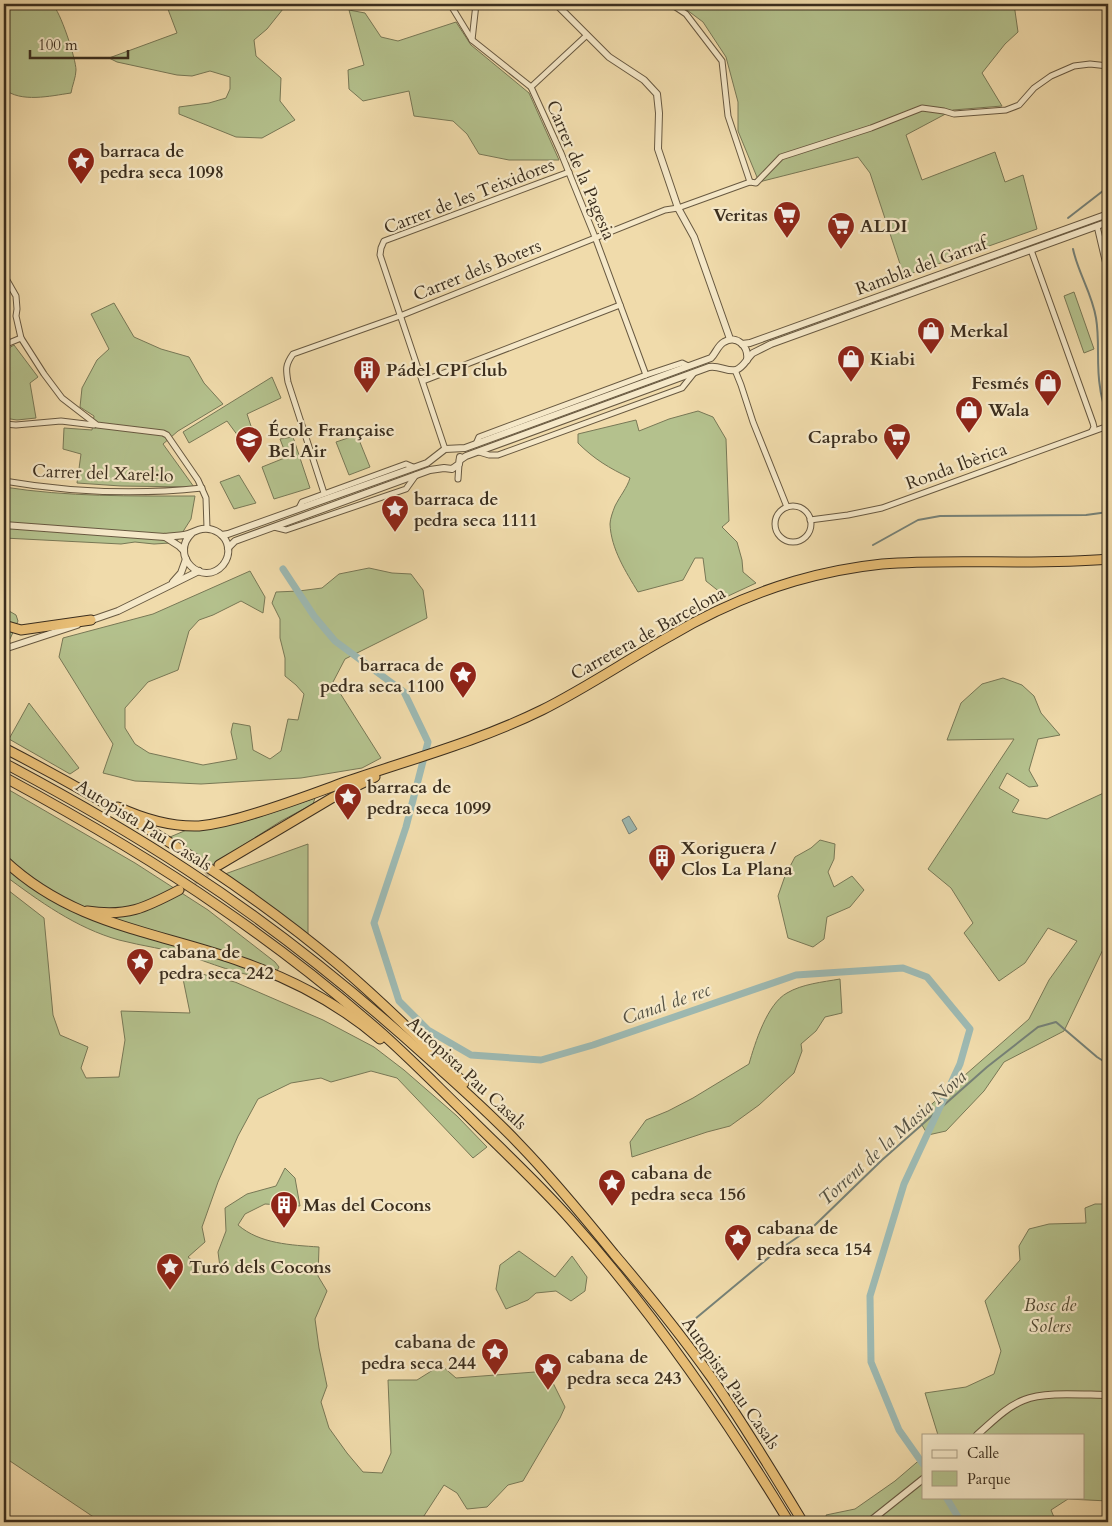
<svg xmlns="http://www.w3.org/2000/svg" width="1112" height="1526" font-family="Cardo,serif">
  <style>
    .green { fill: #b4c18d; stroke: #787856 }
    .water { fill: #9db9b2; stroke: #768177 }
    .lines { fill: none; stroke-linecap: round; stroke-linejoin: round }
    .stream { stroke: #768177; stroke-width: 2 }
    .canal { stroke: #9db9b2; stroke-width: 7 }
    .trunk-tunnel { stroke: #ccb88f; stroke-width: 9; stroke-dasharray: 9 4.5; stroke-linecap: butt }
    .minor-casing { stroke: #685941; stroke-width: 7 }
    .tertiary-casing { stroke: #685941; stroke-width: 8 }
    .trunk-casing { stroke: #3b2e1e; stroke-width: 11 }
    .motorway-casing { stroke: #3b2e1e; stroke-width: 11 }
    .minor { stroke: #f5e8c8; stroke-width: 5 }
    .tertiary { stroke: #f5e8c8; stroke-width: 6 }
    .trunk { stroke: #e8be76; stroke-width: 9 }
    .motorway { stroke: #e8be76; stroke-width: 9 }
    .labels { text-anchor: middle; stroke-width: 4.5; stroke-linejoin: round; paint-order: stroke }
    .poi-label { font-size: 18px; font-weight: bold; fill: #3b2e1e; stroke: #f5e8c8; text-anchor: start }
    .street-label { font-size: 18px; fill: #3b2e1e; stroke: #f5e8c8 }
    .park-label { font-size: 18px; font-style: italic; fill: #534b34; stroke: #f5e8c8 }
    .water-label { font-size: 19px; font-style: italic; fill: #545143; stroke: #f5e8c8 }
  </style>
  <rect width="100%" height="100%" fill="#f0dbab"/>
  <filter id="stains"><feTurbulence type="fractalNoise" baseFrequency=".004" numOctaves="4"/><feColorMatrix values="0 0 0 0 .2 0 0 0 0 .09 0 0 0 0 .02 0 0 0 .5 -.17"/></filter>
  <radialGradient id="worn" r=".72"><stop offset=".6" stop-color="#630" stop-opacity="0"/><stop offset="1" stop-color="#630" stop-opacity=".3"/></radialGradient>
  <g class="green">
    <path d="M 9,4 L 52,4 C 60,10 76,59 76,70 C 76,77 72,86 71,93 C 50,96 21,103 4,89 L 4,60 C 15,44 0,20 9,4 Z"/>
    <polygon points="166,4 287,4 267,29 254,40 256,56 281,78 280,101 295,120 262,138 236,137 179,114 179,107 209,103 226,98 230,89 230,77 210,71 192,76 177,75 117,62 109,58 177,33"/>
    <polygon points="679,4 1014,4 1018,32 1005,44 982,73 1002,106 953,110 906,135 922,180 995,152 1005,182 1023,175 1037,229 904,276 870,173 858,157 759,182 738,131 738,102 726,57 703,22"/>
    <polygon points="349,10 365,13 381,37 398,41 456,22 471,45 529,93 559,160 509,160 479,154 467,134 453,121 414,116 409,91 363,101 349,89 348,70 364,65"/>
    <polygon points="1074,292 1094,349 1084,353 1064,296"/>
    <polygon points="114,303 134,337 161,349 189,357 204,383 223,404 178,431 163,444 194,487 121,486 77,483 81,454 63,449 64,428 92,430 94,416 80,407 82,388 97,360 109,349 91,314"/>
    <polygon points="14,345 38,377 30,383 36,418 17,420 4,418 4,351"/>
    <polygon points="272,377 281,398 247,414 256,441 244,444 227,421 189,443 183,432"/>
    <path d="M 698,411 L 713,417 L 726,439 L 729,521 L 722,527 L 737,542 L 742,560 L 743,572 L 756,583 L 726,597 L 706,581 L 703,558 L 695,558 L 683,580 L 638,592 C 626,572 611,549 610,524 C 610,519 613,511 615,506 C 620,496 627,488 630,478 C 609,468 594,459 578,443 L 578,434 L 636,420 L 639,431 L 669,419 Z"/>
    <polygon points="357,435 370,467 349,475 336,442"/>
    <polygon points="293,437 310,488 274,499 262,467 287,457 280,439"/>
    <polygon points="239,475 256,503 234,509 220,482"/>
    <path d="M 4,487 C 68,497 131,496 195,496 L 191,519 L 177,541 L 170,543 L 154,544 L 135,542 L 121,544 L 4,538 Z"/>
    <polygon points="369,568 392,573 411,574 423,590 427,618 345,659 333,682 381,758 362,768 301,778 201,784 135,781 103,773 113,744 59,657 63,638 153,614 250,571 265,597 263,613 241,601 213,615 199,620 189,631 178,670 148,682 125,708 125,728 135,744 149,753 203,765 237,759 231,732 233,723 250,726 253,750 270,759 281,751 288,719 298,720 304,694 296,685 285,676 285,658 280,638 280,619 272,603 276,592 299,591 322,588 339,574"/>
    <polygon points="4,608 16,615 18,621 10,639 4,642"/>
    <polygon points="1003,678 1022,685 1034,696 1041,713 1060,735 1038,739 1029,770 1038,786 1029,787 1007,773 999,788 1019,800 1012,812 1018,814 1047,819 1108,791 1108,939 1064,1031 1004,1062 984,1091 946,1131 928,1135 917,1117 1029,1019 1049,980 1077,941 1048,928 1025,963 999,981 964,933 973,923 951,888 928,869 1014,739 947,740 961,703 982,684"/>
    <polygon points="29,703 79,768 70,774 9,739"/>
    <path d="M 4,787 L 135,863 L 208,910 L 275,962 L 279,967 L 274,977 C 248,979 214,964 189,956 C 167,949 142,946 119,940 C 76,928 39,901 4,875 Z"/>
    <polygon points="315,798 313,804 281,821 212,865 170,837 189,829 215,828 256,818"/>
    <polygon points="820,840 835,844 834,859 828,872 834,887 852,876 864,890 850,907 827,917 824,939 813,947 788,938 778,896 785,876 795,857 811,848"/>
    <polygon points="308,844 308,934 225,874"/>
    <path d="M 4,887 L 44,918 L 53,1015 L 60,1035 L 88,1047 L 81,1068 L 86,1078 L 119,1077 L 125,1040 L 121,1011 L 190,1013 L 181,969 L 235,982 L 323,1020 L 374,1047 L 404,1070 L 457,1116 L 487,1147 L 473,1158 L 397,1078 L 371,1071 L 331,1082 L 321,1078 L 291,1083 L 258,1099 L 238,1136 L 218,1182 L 202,1227 L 205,1242 L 188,1257 L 204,1270 L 220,1267 L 218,1252 L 226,1231 L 225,1208 L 247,1194 L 276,1186 L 285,1168 L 295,1178 L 300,1206 L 265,1204 L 245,1214 L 238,1225 C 260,1244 291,1245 319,1247 L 318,1276 L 327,1291 L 315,1319 L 319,1348 L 327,1386 L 321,1402 L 329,1428 L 347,1453 L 363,1472 L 382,1473 L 391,1453 L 388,1380 L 417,1380 L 441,1365 L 456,1378 L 535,1372 L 553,1383 L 565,1407 L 560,1418 L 523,1481 L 508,1485 L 487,1507 L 467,1509 L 457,1493 L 444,1485 L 420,1522 L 97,1522 L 98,1520 L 4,1457 Z"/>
    <path d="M 840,979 L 842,1013 L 825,1017 L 816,1031 L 801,1044 L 802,1051 L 794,1073 L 759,1105 L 730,1126 L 707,1132 L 632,1157 L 630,1142 L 646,1120 L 668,1111 L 693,1098 L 749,1064 C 755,1043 767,1004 787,993 C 802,984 823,982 840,979 Z"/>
    <polygon points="1095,1204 1108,1204 1108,1501 1068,1499 1051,1510 1056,1522 828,1522 826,1515 855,1509 895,1481 923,1457 923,1497 1083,1497 1083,1435 938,1435 925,1393 966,1387 994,1374 1001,1351 985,1301 1020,1260 1019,1246 1029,1229 1049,1224 1086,1223 1085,1208"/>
    <polygon points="519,1251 555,1277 572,1256 587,1277 585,1291 571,1301 556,1291 536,1293 528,1300 506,1309 496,1289 500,1265"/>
  </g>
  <polygon class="water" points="629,816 637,829 629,834 622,820"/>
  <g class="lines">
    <g class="stream">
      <polyline points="1068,218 1108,187"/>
      <path d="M 1073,249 C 1078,273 1092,293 1096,318 C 1100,341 1096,364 1100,387 C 1101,398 1105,409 1108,420"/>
      <polyline points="873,545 918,520 940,516 1086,515 1108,512"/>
      <polyline points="695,1319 773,1254 814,1226 882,1160 987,1067 1038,1027 1056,1022 1097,1057 1108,1064"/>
    </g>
    <g class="canal">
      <polyline points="283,569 314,616 335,641 404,692 428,742 406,827 374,923 399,1001 428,1030 471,1055 541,1060 593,1045 796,975 903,968 927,977 970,1029 960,1064 904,1184 870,1296 871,1362 899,1430 923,1464"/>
      <polyline points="946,1497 961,1522"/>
    </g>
    <polyline class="trunk-tunnel" points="182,888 217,866"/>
    <defs>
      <g id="minor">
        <polyline points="450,4 472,40 531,87 561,153 595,237 646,375"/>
        <polyline points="671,4 686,14 722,61 728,116 750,182"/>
        <polyline points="4,29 4,51"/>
        <polyline points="472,40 476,4"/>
        <polyline points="531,87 587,35"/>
        <polyline points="1097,226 1108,273"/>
        <polyline points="1031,250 1093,423 1094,427 1092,431"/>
        <polyline points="4,275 16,296 17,309 16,316 21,338 44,374 62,398 97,425 163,433 167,435 198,480 206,498 207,528"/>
        <polyline points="4,345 21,338"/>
        <polyline points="735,370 741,385 753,422 787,507"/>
        <polyline points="423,381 620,305"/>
        <polyline points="4,424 16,425 61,421 94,425"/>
        <polyline points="476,444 479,437 646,375 682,363 688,366"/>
        <polyline points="445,449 380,255 381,248 384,241 569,172"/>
        <polyline points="479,452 489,455 498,455 682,388 694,373"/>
        <polyline points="458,479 459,464"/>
        <path d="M 4,481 C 68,492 136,495 202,488"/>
        <path d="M 324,493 L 288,382 C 286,370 285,365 293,354 L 400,316 L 665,210 L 678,208 L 750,182 L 756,183 L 781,157 L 871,128 L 922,108 L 944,111 L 954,114 L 1006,110 L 1019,105 L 1034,88 L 1051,76 L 1074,66 L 1090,64 L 1108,66"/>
        <circle cx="793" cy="524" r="18"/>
        <polyline points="299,508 302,502 406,464 413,467"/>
        <polyline points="810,520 848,515 882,508 1108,426"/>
        <polyline points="274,527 286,530 406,489 416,475"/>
      </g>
      <g id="tertiary">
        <polyline points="556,4 609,57 644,80 657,94 659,113 658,149 678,208 694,237 730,339"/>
        <polyline points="742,344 750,343 1108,214"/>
        <path d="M 460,460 L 466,456 L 709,367 C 719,365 727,372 736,370 C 744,367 747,358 753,353 C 759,350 765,347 771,344 L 1108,222"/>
        <path d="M 4,525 L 165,537 C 172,536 178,536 184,535 C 191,534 196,530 202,529 C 214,527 226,535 228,547 C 229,553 227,560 223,565 C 203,588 168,556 192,533"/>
        <path d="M 222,535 L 228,534 L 427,463 L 445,449 L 465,448 L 711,358 C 716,353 718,345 724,342 C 737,334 749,347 747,360"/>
        <polyline points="165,537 179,546 184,551"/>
        <polyline points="228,548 235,541 430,470 444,468 452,469 459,464 460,457"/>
        <polyline points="173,582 181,573 186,559"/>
        <polyline points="89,621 118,611 199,571"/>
        <polyline points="4,649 77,625"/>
        <path d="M 977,1435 C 991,1423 1006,1407 1024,1400 C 1044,1391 1085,1395 1108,1395"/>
        <polyline points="869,1522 923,1479"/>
      </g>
      <g id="trunk">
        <path d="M 118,807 C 144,819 170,827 199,826 C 219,824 237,819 256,813 C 286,804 315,793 345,782 C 412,759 479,741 542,710 C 586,688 627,660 670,636 C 709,613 751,594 795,581 C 823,573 853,567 882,564 C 957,558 1033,566 1108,559"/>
        <polyline points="219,865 332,798 375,777"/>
        <path d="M 87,911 C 127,917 145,908 179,890"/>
      </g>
      <g id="motorway">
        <polyline points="4,625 21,630 91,620"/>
        <path d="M 4,748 C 122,809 238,880 340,966 C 383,1003 424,1043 464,1083"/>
        <path d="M 4,763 C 66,796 128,831 187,870 C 273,926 354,991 430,1060 C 460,1087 491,1114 519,1144 C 553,1179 584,1217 614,1254 C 648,1294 681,1335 711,1377 C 743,1423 772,1471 801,1519"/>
        <path d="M 4,777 C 78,817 151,859 221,908 C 275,945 328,986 377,1029 C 408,1056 436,1085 465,1113 C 500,1148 537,1182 570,1219 C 653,1312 724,1415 789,1522"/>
        <path d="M 4,860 C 74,926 156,931 242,962 C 292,979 340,1005 380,1039"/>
      </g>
    </defs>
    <use href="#minor" class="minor-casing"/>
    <use href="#tertiary" class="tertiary-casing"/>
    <use href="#trunk" class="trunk-casing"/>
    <use href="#motorway" class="motorway-casing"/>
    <use href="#minor" class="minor"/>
    <use href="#tertiary" class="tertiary"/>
    <use href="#trunk" class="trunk"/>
    <use href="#motorway" class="motorway"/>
  </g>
  <defs>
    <symbol id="sight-pin" viewBox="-11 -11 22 30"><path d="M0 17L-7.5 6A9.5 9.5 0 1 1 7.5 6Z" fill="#8f2418" stroke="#f5e8c8"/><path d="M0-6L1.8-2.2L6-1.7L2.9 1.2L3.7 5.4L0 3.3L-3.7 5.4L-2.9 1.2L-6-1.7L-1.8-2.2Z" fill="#fff"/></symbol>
    <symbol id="supermarket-pin" viewBox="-11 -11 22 30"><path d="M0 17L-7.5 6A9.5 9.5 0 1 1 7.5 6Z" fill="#8f2418" stroke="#f5e8c8"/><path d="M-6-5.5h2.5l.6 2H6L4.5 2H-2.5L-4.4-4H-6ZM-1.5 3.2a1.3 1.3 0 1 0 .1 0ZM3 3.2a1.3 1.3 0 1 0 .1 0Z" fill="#fff"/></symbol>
    <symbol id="shop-pin" viewBox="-11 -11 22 30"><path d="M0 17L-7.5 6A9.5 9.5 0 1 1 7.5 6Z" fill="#8f2418" stroke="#f5e8c8"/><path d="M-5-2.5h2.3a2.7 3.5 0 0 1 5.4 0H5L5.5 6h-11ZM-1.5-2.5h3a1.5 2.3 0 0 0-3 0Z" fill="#fff"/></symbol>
    <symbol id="building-pin" viewBox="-11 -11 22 30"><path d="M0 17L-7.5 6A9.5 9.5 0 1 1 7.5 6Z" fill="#8f2418" stroke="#f5e8c8"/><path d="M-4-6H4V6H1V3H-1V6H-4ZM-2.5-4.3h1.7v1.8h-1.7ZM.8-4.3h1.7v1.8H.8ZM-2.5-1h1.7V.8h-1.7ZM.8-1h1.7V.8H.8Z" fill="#fff"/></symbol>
    <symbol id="school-pin" viewBox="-11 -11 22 30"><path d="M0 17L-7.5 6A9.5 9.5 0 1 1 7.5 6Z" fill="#8f2418" stroke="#f5e8c8"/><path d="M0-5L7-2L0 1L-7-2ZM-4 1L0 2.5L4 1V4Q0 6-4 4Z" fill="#fff"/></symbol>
  </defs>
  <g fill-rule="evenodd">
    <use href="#sight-pin" x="65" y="145" width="32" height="43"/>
    <use href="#supermarket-pin" x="771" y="199" width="32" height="43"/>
    <use href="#supermarket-pin" x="825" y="210" width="32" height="43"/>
    <use href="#shop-pin" x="915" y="315" width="32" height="43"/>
    <use href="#shop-pin" x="835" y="343" width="32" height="43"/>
    <use href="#building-pin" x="351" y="354" width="32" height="43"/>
    <use href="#shop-pin" x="1032" y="367" width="32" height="43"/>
    <use href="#shop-pin" x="953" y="394" width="32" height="43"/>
    <use href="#supermarket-pin" x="881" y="421" width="32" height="43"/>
    <use href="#school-pin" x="233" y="424" width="32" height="43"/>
    <use href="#sight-pin" x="379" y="493" width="32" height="43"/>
    <use href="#sight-pin" x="447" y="659" width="32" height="43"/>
    <use href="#sight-pin" x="332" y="781" width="32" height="43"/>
    <use href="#building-pin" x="646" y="842" width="32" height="43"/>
    <use href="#sight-pin" x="124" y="946" width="32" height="43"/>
    <use href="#sight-pin" x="596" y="1167" width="32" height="43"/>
    <use href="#building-pin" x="268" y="1189" width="32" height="43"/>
    <use href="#sight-pin" x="722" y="1222" width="32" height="43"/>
    <use href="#sight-pin" x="154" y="1251" width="32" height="43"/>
    <use href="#sight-pin" x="479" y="1336" width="32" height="43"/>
    <use href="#sight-pin" x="532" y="1351" width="32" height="43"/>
  </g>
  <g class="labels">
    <g class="poi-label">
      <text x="100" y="157">barraca de<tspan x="100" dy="21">pedra seca 1098</tspan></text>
      <text x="768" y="221" text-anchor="end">Veritas</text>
      <text x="860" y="232">ALDI</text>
      <text x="950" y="337">Merkal</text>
      <text x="870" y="365">Kiabi</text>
      <text x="386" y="376">Pádel CPI club</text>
      <text x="1029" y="389" text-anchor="end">Fesmés</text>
      <text x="988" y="416">Wala</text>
      <text x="268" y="436">École Française<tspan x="268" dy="21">Bel Air</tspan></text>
      <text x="878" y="443" text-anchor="end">Caprabo</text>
      <text x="414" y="505">barraca de<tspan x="414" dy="21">pedra seca 1111</tspan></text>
      <text x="444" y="671" text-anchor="end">barraca de<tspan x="444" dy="21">pedra seca 1100</tspan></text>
      <text x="367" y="793">barraca de<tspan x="367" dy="21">pedra seca 1099</tspan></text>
      <text x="681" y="854">Xoriguera /<tspan x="681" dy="21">Clos La Plana</tspan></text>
      <text x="159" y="958">cabana de<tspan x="159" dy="21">pedra seca 242</tspan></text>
      <text x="631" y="1179">cabana de<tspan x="631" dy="21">pedra seca 156</tspan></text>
      <text x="303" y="1211">Mas del Cocons</text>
      <text x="757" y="1234">cabana de<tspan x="757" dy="21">pedra seca 154</tspan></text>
      <text x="189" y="1273">Turó dels Cocons</text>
      <text x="476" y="1348" text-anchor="end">cabana de<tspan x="476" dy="21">pedra seca 244</tspan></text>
      <text x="567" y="1363">cabana de<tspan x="567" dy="21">pedra seca 243</tspan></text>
    </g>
    <g class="street-label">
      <text transform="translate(581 170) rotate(67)" y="6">Carrer de la Pagesia</text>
      <text transform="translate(469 196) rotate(-21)" y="6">Carrer de les Teixidores</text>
      <text transform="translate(921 266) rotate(-20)" y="6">Rambla del Garraf</text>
      <text transform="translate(477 270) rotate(-22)" y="6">Carrer dels Boters</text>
      <text transform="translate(956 466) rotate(-20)" y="6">Ronda Ibèrica</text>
      <text transform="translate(103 473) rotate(2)" y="6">Carrer del Xarel·lo</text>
      <text transform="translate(648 633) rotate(-29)" y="6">Carretera de Barcelona</text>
      <text transform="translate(144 825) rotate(32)" y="6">Autopista Pau Casals</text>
      <text transform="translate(467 1073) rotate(43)" y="6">Autopista Pau Casals</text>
      <text transform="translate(731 1383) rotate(55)" y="6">Autopista Pau Casals</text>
    </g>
    <g class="park-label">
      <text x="1050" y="1311">Bosc de<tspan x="1050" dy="21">Solers</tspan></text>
    </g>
    <g class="water-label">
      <text transform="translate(666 1003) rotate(-19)" y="7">Canal de rec</text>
      <text transform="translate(892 1137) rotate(-42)" y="7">Torrent de la Masia Nova</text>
    </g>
  </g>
  <rect width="1112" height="1526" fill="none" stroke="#f0dbab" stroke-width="20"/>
  <rect x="5" y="5" width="1102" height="1516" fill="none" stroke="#3b2e1e" stroke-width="2.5"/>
  <rect x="10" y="10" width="1092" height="1506" fill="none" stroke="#3b2e1e"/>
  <rect x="922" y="1434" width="162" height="65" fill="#f5e8c8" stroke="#ab9e84"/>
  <rect x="932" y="1450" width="25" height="8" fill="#f5e8c8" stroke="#ab9e84"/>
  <text x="967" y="1458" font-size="15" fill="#3b2e1e">Calle</text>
  <rect x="932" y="1471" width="25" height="15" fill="#b4c18d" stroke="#ab9e84"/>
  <text x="967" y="1484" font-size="15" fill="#3b2e1e">Parque</text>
  <path d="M30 50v8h98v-8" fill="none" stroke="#3b2e1e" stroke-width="2.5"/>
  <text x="38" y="50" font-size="15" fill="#3b2e1e" stroke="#f5e8c8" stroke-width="4" paint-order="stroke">100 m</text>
  <rect width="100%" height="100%" filter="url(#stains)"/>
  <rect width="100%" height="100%" fill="url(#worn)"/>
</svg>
